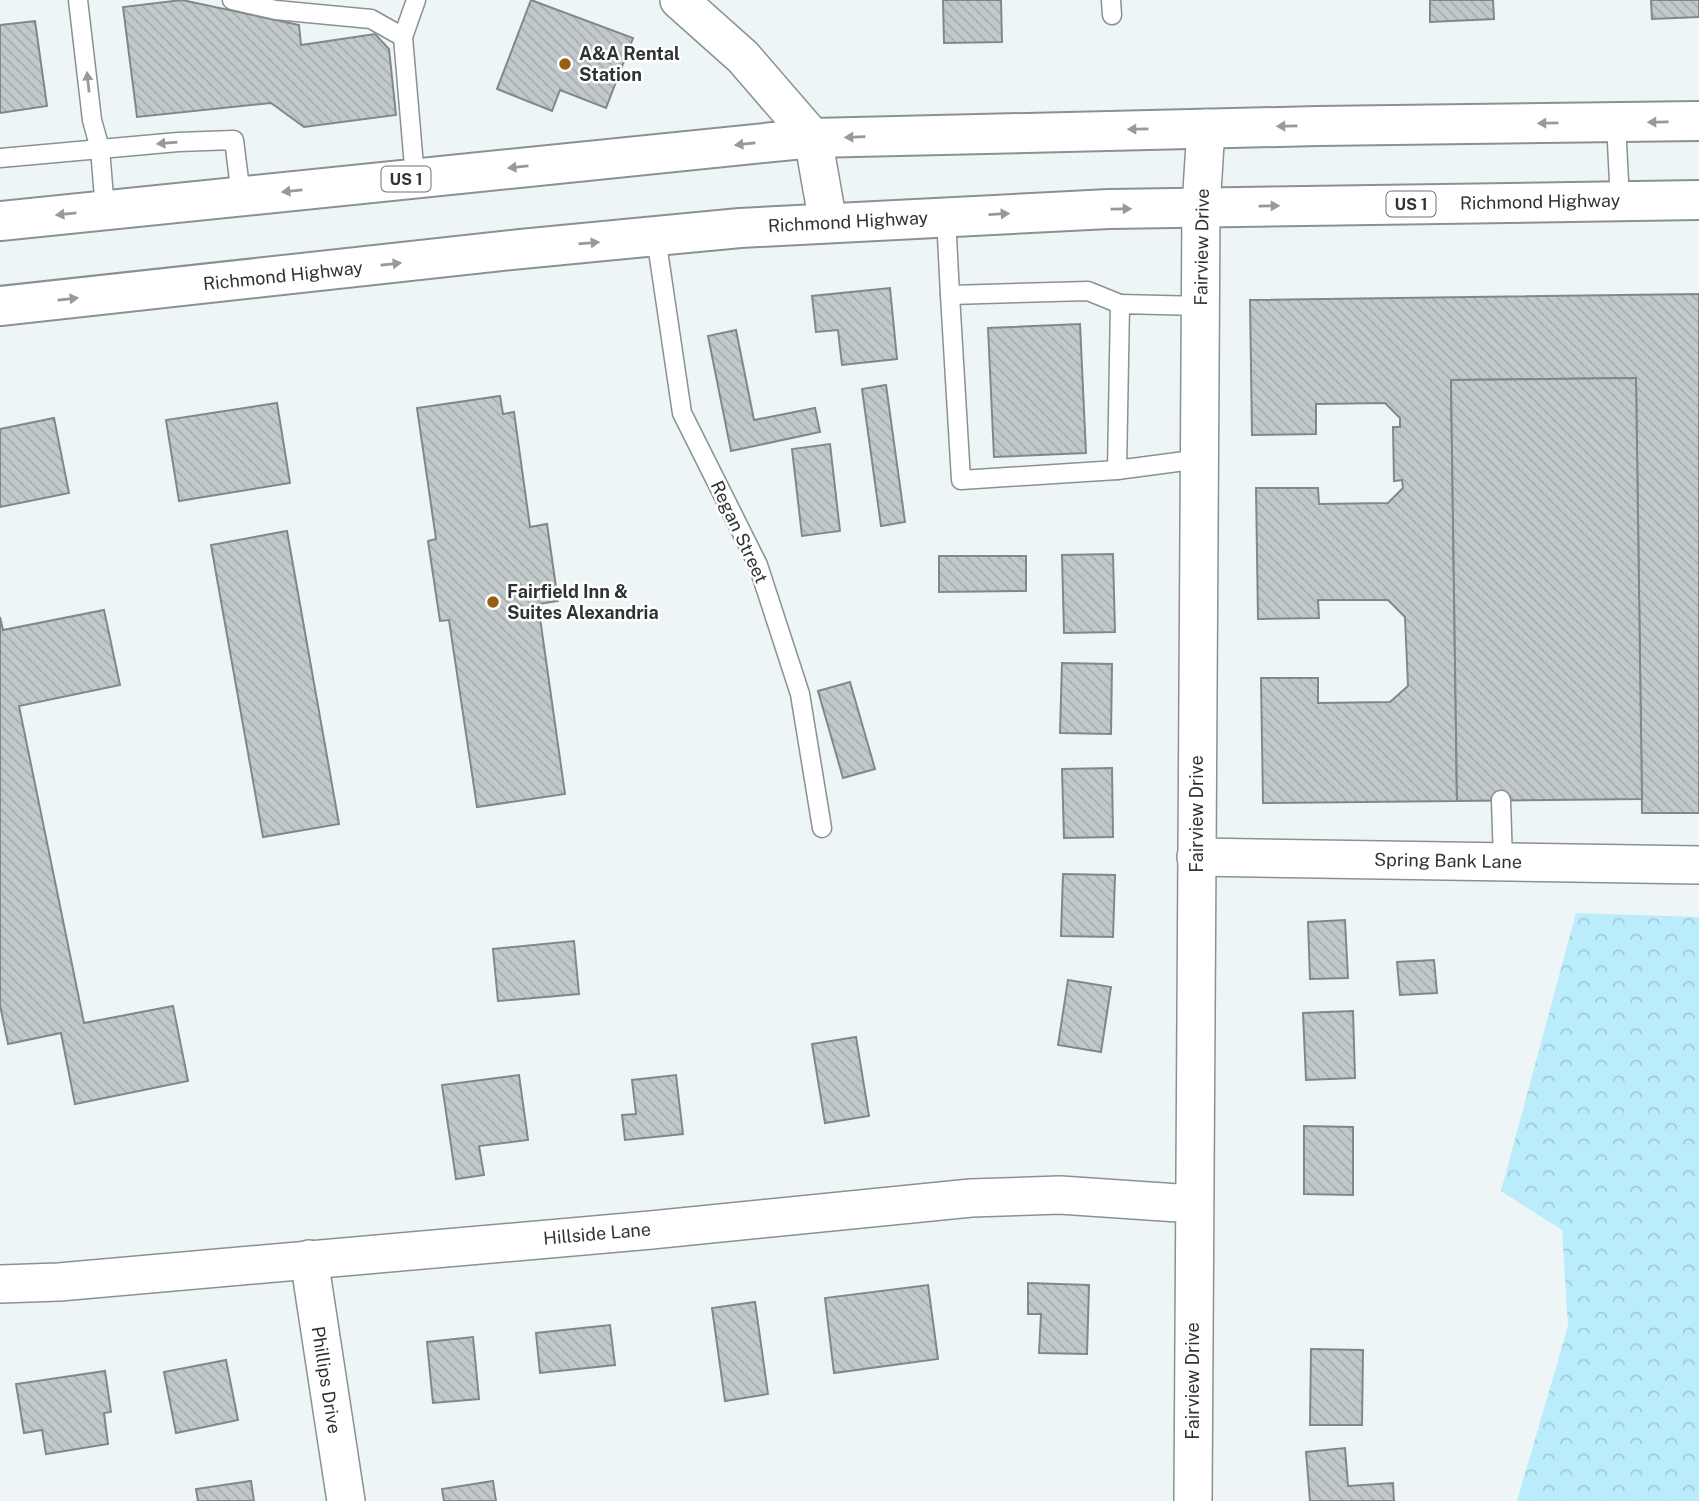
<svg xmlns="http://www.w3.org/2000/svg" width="1699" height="1501" font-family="'Public Sans',sans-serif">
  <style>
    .forest { fill: url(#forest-crowns) }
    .building { fill: url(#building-back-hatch); stroke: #81888a; stroke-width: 2 }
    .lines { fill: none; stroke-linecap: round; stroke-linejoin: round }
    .lane-casing { stroke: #8a9193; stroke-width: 21 }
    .street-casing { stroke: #8a9193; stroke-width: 40 }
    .highway-casing { stroke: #8a9193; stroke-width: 42 }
    .lane { stroke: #fff; stroke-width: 18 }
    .street { stroke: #fff; stroke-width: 37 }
    .highway { stroke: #fff; stroke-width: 38 }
    .oneway { fill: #989999 }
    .poi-dot { fill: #945e14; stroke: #fff; stroke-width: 2.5 }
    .labels { text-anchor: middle; stroke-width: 5; stroke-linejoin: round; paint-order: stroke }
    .shield { fill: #fff; stroke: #6e7070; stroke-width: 2 }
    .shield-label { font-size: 16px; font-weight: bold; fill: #303333 }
    .poi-label { font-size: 18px; font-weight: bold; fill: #303333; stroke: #fff; text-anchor: start }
    .street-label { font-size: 18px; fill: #303333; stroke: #fff }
  </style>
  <defs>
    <pattern id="forest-crowns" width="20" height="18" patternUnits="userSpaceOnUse" patternTransform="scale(1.75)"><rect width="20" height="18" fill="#baecfc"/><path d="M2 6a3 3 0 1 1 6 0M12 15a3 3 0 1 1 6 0" fill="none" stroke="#a0cbd8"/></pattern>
    <pattern id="building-back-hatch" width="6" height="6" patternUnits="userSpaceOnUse" patternTransform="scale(1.75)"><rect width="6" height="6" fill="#c2c9cb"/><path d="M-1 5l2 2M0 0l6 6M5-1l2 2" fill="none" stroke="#a7adaf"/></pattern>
  </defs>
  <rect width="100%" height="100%" fill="#eef5f7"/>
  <polygon class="forest" points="1576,913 1699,917 1699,1501 1517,1501 1568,1326 1562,1230 1501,1191"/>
  <g class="building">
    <polygon points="182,0 299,25 301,45 375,34 389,49 396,115 304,127 271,103 137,117 123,7"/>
    <polygon points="531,0 633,38 606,108 560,90 552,111 497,89"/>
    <polygon points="943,0 1001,0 1002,42 944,43"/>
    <polygon points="1430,0 1493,0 1494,19 1430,22"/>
    <polygon points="1651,0 1699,0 1699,17 1652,19"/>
    <polygon points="35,21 47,106 0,113 0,25"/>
    <polygon points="890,288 897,359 842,365 838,330 816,332 812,296"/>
    <polygon points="1699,294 1699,813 1642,813 1636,378 1451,380 1457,801 1263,803 1261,678 1318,678 1318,703 1390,702 1408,686 1405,617 1388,600 1318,600 1319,618 1258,619 1256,488 1318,488 1319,504 1388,503 1403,488 1402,480 1394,481 1393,427 1400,427 1400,418 1385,403 1316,404 1316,434 1252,435 1250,300"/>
    <polygon points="1080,324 1086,453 994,457 988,328"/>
    <polygon points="736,330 754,420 815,408 820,432 731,451 708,336"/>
    <polygon points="1636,378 1642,799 1457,801 1451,380"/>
    <polygon points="886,385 905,522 881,526 862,389"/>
    <polygon points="500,396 503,414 514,412 530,527 547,524 558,601 538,604 565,794 477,807 449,620 440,621 428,541 436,539 417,408"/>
    <polygon points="277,403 290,483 179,501 166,420"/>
    <polygon points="54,418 69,493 0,507 0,429"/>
    <polygon points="830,444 840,531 802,536 792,449"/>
    <polygon points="287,531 339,824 263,837 211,545"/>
    <polygon points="1113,554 1115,632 1064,633 1062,555"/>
    <polygon points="939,556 1026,556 1026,591 939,592"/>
    <polygon points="104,610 120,685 19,706 84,1023 173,1006 188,1081 75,1104 61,1033 8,1044 0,1005 0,617 3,630"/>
    <polygon points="1062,663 1112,664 1111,734 1060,733"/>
    <polygon points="850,682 875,769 843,778 818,691"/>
    <polygon points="1112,768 1113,837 1064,838 1062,769"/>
    <polygon points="1063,874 1115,875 1113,937 1061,936"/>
    <polygon points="1345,920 1348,978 1310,979 1308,922"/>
    <polygon points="574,941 579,994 498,1001 493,949"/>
    <polygon points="1434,960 1437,993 1400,995 1397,962"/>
    <polygon points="1068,980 1111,987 1101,1052 1058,1045"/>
    <polygon points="1353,1011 1355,1078 1306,1080 1303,1013"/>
    <polygon points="856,1037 869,1116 825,1123 812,1044"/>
    <polygon points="519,1075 528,1140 479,1146 484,1175 456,1179 442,1085"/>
    <polygon points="676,1075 683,1134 625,1140 622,1115 636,1114 632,1080"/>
    <polygon points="1304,1126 1353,1127 1353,1195 1304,1194"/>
    <polygon points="1028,1283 1089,1285 1087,1354 1039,1353 1041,1314 1028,1314"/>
    <polygon points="928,1285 938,1359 834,1373 825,1298"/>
    <polygon points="755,1302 768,1394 725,1401 712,1308"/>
    <polygon points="610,1325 615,1365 540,1373 536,1333"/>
    <polygon points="473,1337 479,1399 433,1403 427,1342"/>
    <polygon points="1311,1349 1363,1350 1362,1425 1310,1425"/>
    <polygon points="226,1360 238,1420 176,1433 164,1372"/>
    <polygon points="105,1371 111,1412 104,1413 108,1444 46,1454 42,1430 24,1433 16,1384"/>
    <polygon points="1345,1448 1348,1486 1393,1483 1394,1501 1310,1501 1306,1452"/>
    <polygon points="251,1481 254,1501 198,1501 196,1489"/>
    <polygon points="493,1481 496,1501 444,1501 442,1489"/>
  </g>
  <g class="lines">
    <defs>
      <g id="lane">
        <polyline points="78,0 92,120 100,149 105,210"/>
        <polyline points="232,0 276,10 371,19 403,37 415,178"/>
        <polyline points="1111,0 1112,15"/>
        <polyline points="403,37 416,0"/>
        <polyline points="1616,123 1620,201"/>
        <polyline points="0,158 178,142 234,140 241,196"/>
        <polyline points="946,217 950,295"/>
        <polyline points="656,237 682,413 758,565 800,694 822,828"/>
        <polyline points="1200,459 1117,470 1120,304 1201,306"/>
        <polyline points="1117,470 961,480 950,295 1088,291 1120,304"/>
        <polyline points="1501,800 1503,862"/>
      </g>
      <g id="street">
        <polyline points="679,0 743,57 813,138 828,223"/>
        <polyline points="1196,857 1699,865"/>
        <polyline points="309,1259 346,1501"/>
        <polyline points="0,1284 59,1282 651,1230 971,1198 1060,1195 1193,1204"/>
        <polyline points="1193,1501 1201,207 1206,128"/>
      </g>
      <g id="highway">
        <polyline points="0,221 813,138 1318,126 1699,121"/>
        <polyline points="0,306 521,249 740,228 1109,209 1699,200"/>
      </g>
    </defs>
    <use href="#lane" class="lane-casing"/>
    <use href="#street" class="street-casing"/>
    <use href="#highway" class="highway-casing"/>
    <use href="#lane" class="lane"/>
    <use href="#street" class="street"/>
    <use href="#highway" class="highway"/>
  </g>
  <defs><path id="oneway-solid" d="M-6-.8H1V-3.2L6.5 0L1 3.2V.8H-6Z" transform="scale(1.75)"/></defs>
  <g class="oneway">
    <use href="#oneway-solid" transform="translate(88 82) rotate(-96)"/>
    <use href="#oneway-solid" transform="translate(1658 122) rotate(179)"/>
    <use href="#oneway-solid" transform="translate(1548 123) rotate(179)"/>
    <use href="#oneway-solid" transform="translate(1287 126) rotate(179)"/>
    <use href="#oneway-solid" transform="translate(1138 129) rotate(179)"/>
    <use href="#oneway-solid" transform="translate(855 137) rotate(178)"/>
    <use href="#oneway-solid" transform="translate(167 143) rotate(175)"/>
    <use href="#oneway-solid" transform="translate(745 144) rotate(174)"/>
    <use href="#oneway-solid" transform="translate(518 167) rotate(174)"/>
    <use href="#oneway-solid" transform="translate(292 191) rotate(174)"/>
    <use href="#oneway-solid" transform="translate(1269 206) rotate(-1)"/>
    <use href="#oneway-solid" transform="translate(1121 209) rotate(-1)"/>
    <use href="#oneway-solid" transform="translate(66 214) rotate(174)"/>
    <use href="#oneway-solid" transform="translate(999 214) rotate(-3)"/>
    <use href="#oneway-solid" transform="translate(589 243) rotate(-5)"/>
    <use href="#oneway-solid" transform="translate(391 264) rotate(-6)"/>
    <use href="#oneway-solid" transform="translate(68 299) rotate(-6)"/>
  </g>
  <g class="poi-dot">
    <circle cx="565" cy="64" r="7"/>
    <circle cx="493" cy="602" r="7"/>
  </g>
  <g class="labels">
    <g class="shield">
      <rect x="381.5" y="166.5" width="49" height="25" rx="5"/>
      <rect x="1386.5" y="191.5" width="49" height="25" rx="5"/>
    </g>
    <g class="shield-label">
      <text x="406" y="185">US 1</text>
      <text x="1411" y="210">US 1</text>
    </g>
    <g class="poi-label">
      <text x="579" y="60">A&amp;A Rental<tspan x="579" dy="21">Station</tspan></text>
      <text x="507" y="598">Fairfield Inn &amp;<tspan x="507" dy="21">Suites Alexandria</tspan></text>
    </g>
    <g class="street-label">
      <text transform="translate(1540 202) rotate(-1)" y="6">Richmond Highway</text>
      <text transform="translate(848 222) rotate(-3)" y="6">Richmond Highway</text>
      <text transform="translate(1202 247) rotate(-89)" y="6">Fairview Drive</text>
      <text transform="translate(283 276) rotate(-6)" y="6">Richmond Highway</text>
      <text transform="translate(739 532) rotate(65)" y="6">Regan Street</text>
      <text transform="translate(1197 814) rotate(-90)" y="6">Fairview Drive</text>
      <text transform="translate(1448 861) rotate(1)" y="6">Spring Bank Lane</text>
      <text transform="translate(597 1234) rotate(-5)" y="6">Hillside Lane</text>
      <text transform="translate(326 1380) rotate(81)" y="6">Phillips Drive</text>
      <text transform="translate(1193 1381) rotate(-90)" y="6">Fairview Drive</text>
    </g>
  </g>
</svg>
